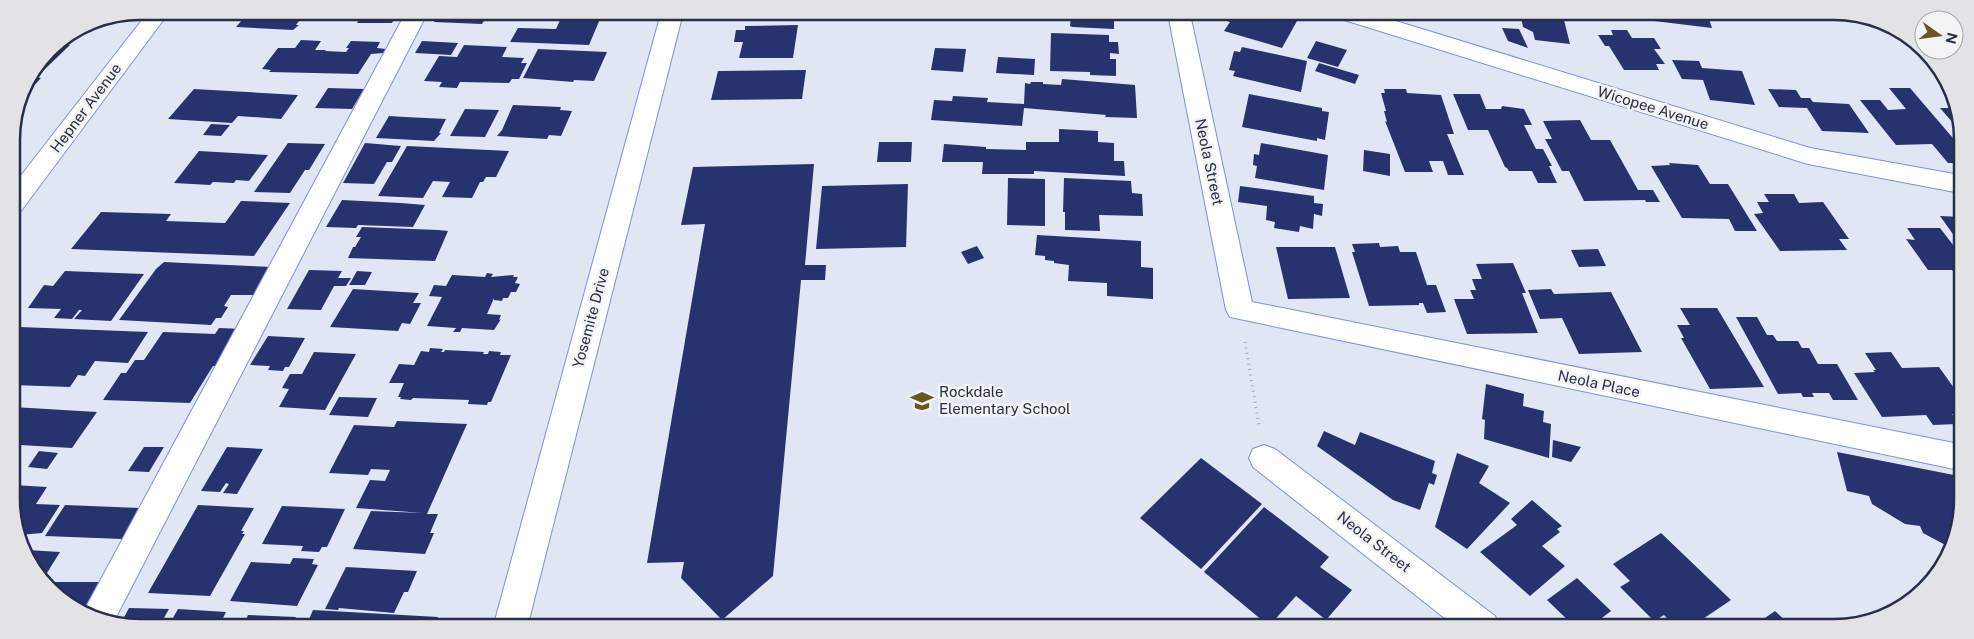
<svg xmlns="http://www.w3.org/2000/svg" width="1974" height="639" font-family="'Public Sans',sans-serif">
  <style>
    .building { fill: #26336f }
    .lines { fill: none; stroke-linecap: round; stroke-linejoin: round }
    .minor-casing { stroke: #7d91d6; stroke-width: 2 }
    .path { stroke: #a3a9bc; stroke-width: 3; stroke-dasharray: 1 4.5; stroke-linecap: butt }
    .minor { fill: #fff; fill-rule: evenodd }
    .labels { text-anchor: middle; stroke-width: 5; stroke-linejoin: round; paint-order: stroke }
    .street-label { font-size: 15px; fill: #262e4a; stroke: #f3f3f3 }
    .poi-label { font-size: 15px; fill: #262e4a; stroke: #f3f3f3; text-anchor: start }
    .rim { fill: none; stroke: #262e4a; stroke-width: 2.5 }
  </style>
  <rect width="100%" height="100%" fill="#e0e6f4"/>
  <g class="building">
    <polygon points="244,12 327,12 325,15 304,14 296,25 299,25 293,30 236,27 243,19 238,19"/>
    <polygon points="360,12 398,12 392,23 357,23 358,21 355,21"/>
    <polygon points="440,12 489,12 482,24 434,22"/>
    <polygon points="540,12 603,12 589,45 510,42 518,28 556,29 561,18 538,17"/>
    <polygon points="1037,14 1114,14 1114,29 1072,27 1070,26 1071,17 1037,16"/>
    <polygon points="1225,14 1273,14 1271,18 1274,19 1277,15 1297,21 1282,48 1224,31 1230,22 1221,19"/>
    <polygon points="1530,15 1563,16 1570,44 1535,40 1533,32 1523,27 1521,17 1530,17"/>
    <polygon points="1587,15 1606,15 1609,19 1589,19"/>
    <polygon points="1645,15 1713,15 1714,19 1709,19 1712,28 1646,20"/>
    <polygon points="798,25 793,58 739,58 743,42 734,42 736,30 745,30 745,26"/>
    <polygon points="1502,28 1519,29 1528,48 1508,41"/>
    <polygon points="1611,30 1627,30 1632,38 1654,38 1661,49 1654,49 1665,64 1656,64 1659,70 1624,70 1609,46 1605,46 1598,35 1613,35"/>
    <polygon points="1051,33 1109,35 1109,42 1118,42 1119,54 1110,53 1110,59 1116,59 1116,76 1090,75 1090,72 1050,71"/>
    <polygon points="301,40 321,41 315,50 326,50 325,51 346,52 349,48 346,48 351,41 380,42 377,48 386,49 383,53 371,54 358,74 269,72 271,70 262,69 278,48 295,48"/>
    <polygon points="422,41 458,43 451,55 415,53"/>
    <polygon points="1316,41 1347,50 1338,67 1307,58"/>
    <polygon points="55,45 70,45 44,70 35,70 49,49"/>
    <polygon points="464,45 507,47 502,57 524,58 521,63 527,63 519,79 512,79 509,83 460,82 457,88 439,87 442,82 424,81 439,56 457,57"/>
    <polygon points="1242,47 1307,61 1301,92 1233,76 1235,71 1229,70 1234,51 1240,52"/>
    <polygon points="935,48 966,49 963,72 931,70"/>
    <polygon points="538,49 607,52 594,81 574,80 573,82 523,78"/>
    <polygon points="998,57 1035,59 1034,75 996,73"/>
    <polygon points="1672,60 1699,61 1702,68 1742,71 1755,105 1710,100 1703,80 1682,79"/>
    <polygon points="1319,63 1359,75 1355,84 1315,71"/>
    <polygon points="806,70 802,99 711,100 718,71"/>
    <polygon points="30,77 41,78 19,102 21,90"/>
    <polygon points="1062,79 1135,85 1137,118 1105,117 1106,115 1024,108 1022,126 931,120 934,100 952,101 953,96 988,98 987,102 1024,104 1025,83 1030,84 1031,82 1043,82 1043,84 1061,85"/>
    <polygon points="328,88 364,89 352,109 315,108"/>
    <polygon points="1889,88 1910,88 1958,144 1955,144 1960,151 1960,163 1948,163 1932,144 1896,145 1860,100 1880,100 1888,110 1906,109"/>
    <polygon points="194,89 298,95 281,119 238,116 232,123 168,119"/>
    <polygon points="1384,89 1406,89 1407,93 1441,95 1454,134 1447,134 1464,175 1448,175 1443,161 1429,161 1433,172 1405,172 1385,121 1387,122 1384,111 1386,111 1381,93 1385,93"/>
    <polygon points="1768,89 1796,90 1801,98 1810,98 1813,102 1849,104 1869,133 1822,131 1807,108 1779,107"/>
    <polygon points="1249,94 1322,108 1322,111 1329,112 1325,140 1317,138 1317,141 1242,127"/>
    <polygon points="1453,94 1480,94 1486,109 1501,109 1502,106 1524,109 1532,125 1524,125 1536,149 1543,149 1552,166 1549,166 1557,183 1538,183 1532,171 1509,171 1507,168 1505,167 1488,130 1468,130"/>
    <polygon points="513,105 561,107 560,110 572,111 561,136 549,135 547,139 497,136 502,130"/>
    <polygon points="1940,108 1957,108 1960,115 1960,131"/>
    <polygon points="465,109 499,110 485,137 450,136"/>
    <polygon points="389,116 405,117 446,119 439,133 441,133 434,141 376,138"/>
    <polygon points="1580,120 1591,140 1610,140 1638,190 1653,190 1660,202 1646,202 1645,200 1584,201 1569,171 1562,171 1545,139 1552,139 1543,121"/>
    <polygon points="211,124 230,125 221,136 203,135"/>
    <polygon points="1059,129 1098,131 1098,142 1114,143 1114,161 1124,161 1125,176 1034,171 1034,174 982,174 983,162 942,162 944,144 986,147 986,149 1026,150 1026,142 1059,142"/>
    <polygon points="879,142 912,142 911,162 877,162"/>
    <polygon points="288,143 325,144 309,170 305,170 290,193 254,192"/>
    <polygon points="365,143 401,146 392,162 387,162 374,184 343,183"/>
    <polygon points="1261,143 1328,155 1324,190 1255,178 1257,166 1253,165 1254,154 1259,155"/>
    <polygon points="407,146 509,151 496,177 486,177 483,182 480,182 472,198 442,197 450,182 433,181 423,198 378,196"/>
    <polygon points="1364,150 1390,154 1390,176 1363,171"/>
    <polygon points="199,151 268,155 249,181 236,180 234,183 213,182 210,185 174,183"/>
    <polygon points="1669,163 1698,165 1710,184 1728,184 1757,231 1735,231 1729,219 1682,218 1651,166 1670,165"/>
    <polygon points="814,164 805,265 826,265 825,280 801,280 773,576 722,620 681,578 684,562 647,563 705,224 681,225 693,167"/>
    <polygon points="1008,178 1045,179 1045,226 1007,225"/>
    <polygon points="1064,178 1131,181 1132,193 1142,194 1143,216 1099,215 1100,231 1065,230 1065,212 1063,212"/>
    <polygon points="908,184 906,247 816,249 822,186"/>
    <polygon points="1240,186 1314,196 1314,203 1323,204 1322,216 1314,214 1313,229 1300,226 1299,232 1274,228 1275,222 1266,220 1267,206 1238,202"/>
    <polygon points="1764,194 1794,194 1799,203 1823,202 1849,239 1839,239 1847,250 1780,251 1754,214 1763,213 1757,202 1769,202"/>
    <polygon points="342,200 401,203 425,205 413,227 358,225 356,228 326,227"/>
    <polygon points="241,201 290,203 254,256 71,249 101,212 171,214 166,221 225,223"/>
    <polygon points="1940,216 1960,217 1960,244"/>
    <polygon points="362,227 438,230 448,231 435,261 348,258 353,247 355,247 361,237 356,237"/>
    <polygon points="1907,228 1940,228 1960,254 1960,280 1952,270 1928,270 1906,239 1915,240"/>
    <polygon points="1037,235 1141,241 1141,267 1153,268 1153,299 1107,296 1107,283 1068,281 1069,265 1054,263 1054,261 1045,260 1045,256 1035,255"/>
    <polygon points="1379,243 1380,247 1398,246 1400,252 1416,252 1427,285 1436,285 1446,312 1427,313 1423,303 1419,303 1419,305 1369,306 1352,252 1355,252 1352,244"/>
    <polygon points="977,246 984,258 968,264 961,252"/>
    <polygon points="1276,247 1335,247 1350,298 1288,299"/>
    <polygon points="1598,249 1606,266 1579,267 1571,250"/>
    <polygon points="164,262 184,263 272,267 256,295 231,295 224,306 228,307 221,318 216,318 211,325 119,320 156,269"/>
    <polygon points="1513,263 1526,293 1522,293 1538,333 1467,334 1454,299 1474,299 1470,290 1476,290 1472,279 1482,279 1476,264"/>
    <polygon points="309,270 342,271 338,278 351,278 346,286 334,286 321,310 287,309"/>
    <polygon points="65,271 144,274 111,321 74,319 82,310 79,310 72,319 54,318 61,309 28,308 44,285 53,286"/>
    <polygon points="357,271 372,272 365,285 349,285"/>
    <polygon points="487,273 493,274 491,277 514,275 513,277 518,277 515,283 520,284 516,292 511,292 508,298 503,298 502,301 494,300 494,298 487,314 501,315 499,320 501,319 494,330 462,328 460,332 453,332 456,328 427,326 442,297 429,296 434,285 446,286 452,275 485,277"/>
    <polygon points="353,289 419,293 413,303 421,303 410,324 402,323 398,331 330,327"/>
    <polygon points="1551,289 1554,294 1611,292 1642,352 1579,354 1562,318 1540,319 1528,290"/>
    <polygon points="1680,308 1717,308 1764,387 1710,389 1681,338 1684,338 1677,325 1690,325"/>
    <polygon points="1736,317 1757,317 1767,335 1773,335 1777,341 1798,341 1802,348 1809,348 1818,364 1837,364 1858,400 1833,400 1829,393 1812,393 1814,397 1803,397 1801,393 1778,394"/>
    <polygon points="20,327 148,332 128,363 95,361 85,376 78,375 70,387 13,385 13,336"/>
    <polygon points="219,328 243,329 220,366 213,366 190,403 103,400 121,373 126,373 135,360 144,360 163,332 215,334"/>
    <polygon points="268,336 305,338 289,367 285,367 283,371 268,370 270,366 250,365"/>
    <polygon points="430,348 443,349 441,352 444,352 445,350 484,352 483,354 488,354 489,351 501,352 500,355 511,355 491,402 488,402 487,405 468,404 469,400 413,398 411,400 400,399 401,397 398,397 404,383 389,383 399,364 414,365 421,351 429,352"/>
    <polygon points="314,352 356,354 325,410 279,407 289,389 282,388 290,374 302,374"/>
    <polygon points="1891,352 1902,368 1939,367 1959,395 1959,414 1952,414 1958,424 1933,425 1926,415 1882,417 1854,373 1875,372 1873,370 1876,370 1865,353"/>
    <polygon points="1486,384 1524,394 1523,406 1544,411 1543,422 1551,424 1549,458 1484,439 1485,420 1482,419"/>
    <polygon points="339,397 377,398 368,417 329,415"/>
    <polygon points="13,407 97,412 72,448 20,445 13,453"/>
    <polygon points="397,421 467,424 427,514 438,514 430,533 434,533 425,554 353,549 371,511 423,513 356,508 370,480 385,481 390,470 371,469 368,475 329,473 354,425 394,427"/>
    <polygon points="1324,431 1355,445 1360,432 1435,461 1432,473 1437,475 1434,485 1429,483 1420,510 1393,500 1317,446"/>
    <polygon points="1553,440 1581,447 1571,462 1552,457"/>
    <polygon points="144,447 164,447 149,472 128,471"/>
    <polygon points="227,447 263,449 237,494 223,493 229,484 226,483 220,492 201,491"/>
    <polygon points="39,451 58,453 47,469 28,467"/>
    <polygon points="1837,452 1959,476 1958,533 1951,548 1923,533 1920,526 1905,524 1872,504 1869,496 1847,491"/>
    <polygon points="1457,453 1489,466 1479,483 1510,503 1467,549 1435,527"/>
    <polygon points="1201,458 1262,504 1201,569 1140,518"/>
    <polygon points="13,485 47,487 36,504 60,505 42,533 19,535 14,524"/>
    <polygon points="1532,500 1562,526 1557,529 1560,532 1542,546 1565,566 1530,596 1480,552 1517,525 1511,519"/>
    <polygon points="65,505 140,508 122,539 45,536"/>
    <polygon points="198,505 254,508 241,531 244,531 242,534 245,534 210,596 148,593"/>
    <polygon points="282,506 345,509 327,547 322,547 319,552 301,551 303,546 262,544"/>
    <polygon points="1264,507 1329,557 1320,567 1352,590 1326,620 1296,596 1269,626 1204,572"/>
    <polygon points="1661,533 1731,600 1691,627 1676,627 1664,615 1654,621 1620,587 1630,581 1613,564"/>
    <polygon points="27,550 60,552 42,581"/>
    <polygon points="293,558 314,559 312,564 318,565 297,606 230,601 251,562 290,564"/>
    <polygon points="346,567 417,571 408,592 404,592 394,613 339,608 338,610 325,609"/>
    <polygon points="1577,578 1611,611 1590,627 1575,627 1547,600"/>
    <polygon points="51,582 104,582 88,612 48,587"/>
    <polygon points="129,608 169,609 161,623 121,623"/>
    <polygon points="178,609 226,612 220,624 170,623"/>
    <polygon points="313,610 438,617 436,624 307,624"/>
    <polygon points="1775,611 1792,627 1752,627"/>
    <polygon points="248,615 296,617 293,624 244,624"/>
  </g>
  <g class="lines">
    <defs>
      <g id="minor">
        <polygon points="149,11 170,11 21,211 12,214 12,187"/>
        <polygon points="406,12 428,12 113,623 106,623 85,610 86,607"/>
        <polygon points="661,13 683,13 528,624 494,624"/>
        <polygon points="1168,14 1190,14 1252,302 1959,444 1959,470 1230,317 1226,310"/>
        <polygon points="1339,14 1373,14 1810,148 1960,175 1960,193 1808,164 1341,19"/>
        <polygon points="1264,445 1275,449 1495,616 1500,627 1456,627 1253,467 1249,458 1253,449"/>
      </g>
    </defs>
    <use href="#minor" class="minor-casing"/>
    <polyline class="path" points="1245,342 1259,425"/>
    <use href="#minor" class="minor"/>
  </g>
  <defs>
    <symbol id="school-bare" viewBox="-9 -9 18 18"><path d="M0-5L7-2L0 1L-7-2ZM-4 1L0 2.5L4 1V4Q0 6-4 4Z" fill="#685724" stroke="#f3f3f3" stroke-width="2.5" paint-order="stroke"/></symbol>
  </defs>
  <g fill-rule="evenodd">
    <use href="#school-bare" x="906" y="385" width="32" height="32"/>
  </g>
  <g class="labels">
    <g class="street-label">
      <text transform="translate(86 108) rotate(-53)" y="5">Hepner Avenue</text>
      <text transform="translate(1653 108) rotate(17)" y="5">Wicopee Avenue</text>
      <text transform="translate(1209 162) rotate(78)" y="5">Neola Street</text>
      <text transform="translate(591 318) rotate(-75)" y="5">Yosemite Drive</text>
      <text transform="translate(1599 384) rotate(12)" y="5">Neola Place</text>
      <text transform="translate(1374 542) rotate(38)" y="5">Neola Street</text>
    </g>
    <g class="poi-label">
      <text x="939" y="397">Rockdale<tspan x="939" dy="17">Elementary School</tspan></text>
    </g>
  </g>
  <path d="M0 0H1974V639H0ZM140 20H1834A120 120 0 0 1 1954 140V499A120 120 0 0 1 1834 619H140A120 120 0 0 1 20 499V140A120 120 0 0 1 140 20Z" fill="#e3e3e5" fill-rule="evenodd"/>
  <path class="rim" d="M140 20H1834A120 120 0 0 1 1954 140V499A120 120 0 0 1 1834 619H140A120 120 0 0 1 20 499V140A120 120 0 0 1 140 20Z"/>
  <g transform="translate(1939 35) rotate(104)"><circle r="24" fill="#f3f3f3" stroke="#a1a4af"/>
  <path d="M0-4L9 19L0 12L-9 19Z" fill="#685724"/>
  <text y="-8" font-size="14" font-weight="bold" text-anchor="middle" fill="#262e4a">N</text>
  </g>
</svg>
